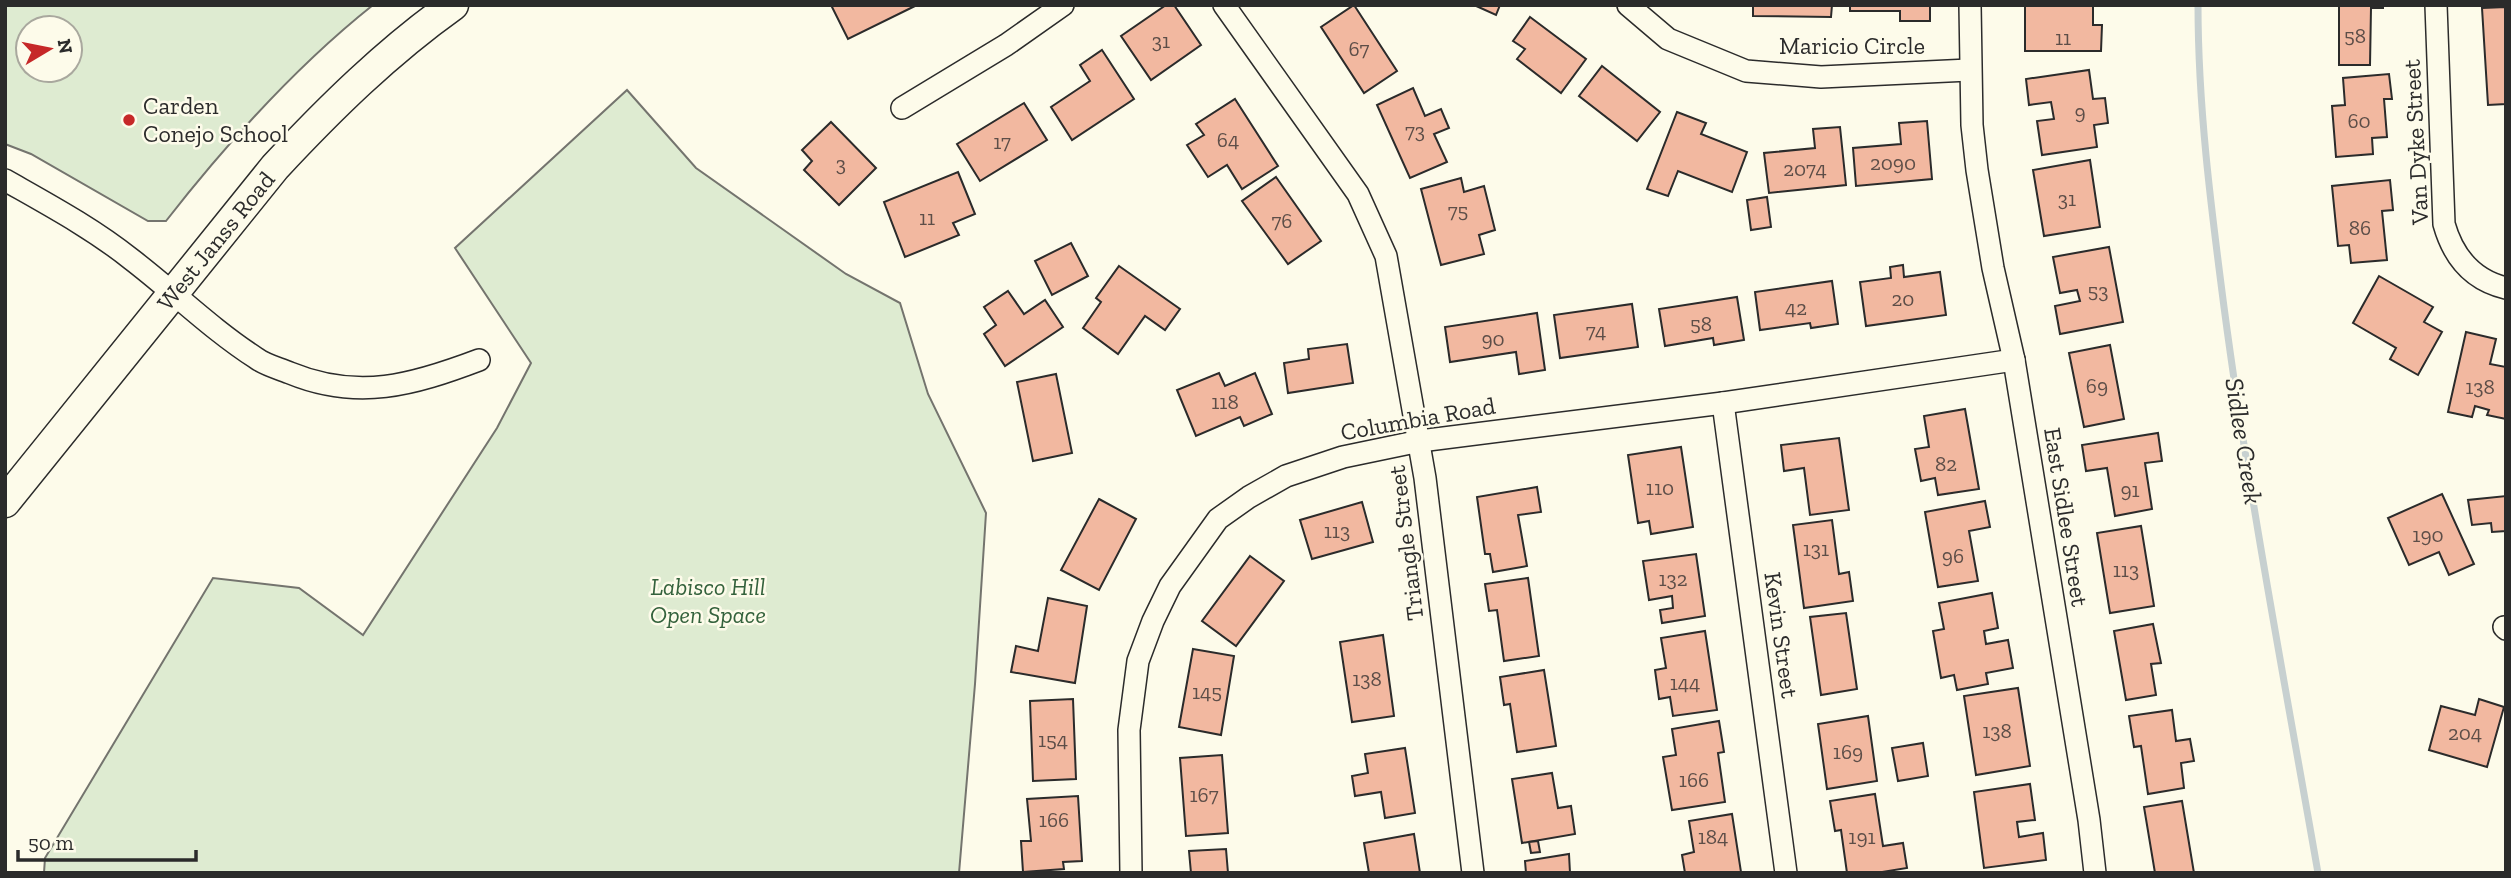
<svg xmlns="http://www.w3.org/2000/svg" width="2511" height="878" font-family="'Zilla Slab',serif">
  <style>
    .green { fill: #deebd1; stroke: #74746e; stroke-width: 2; fill-rule: evenodd }
    .lines { fill: none; stroke-linecap: round; stroke-linejoin: round }
    .stream { stroke: #c7d0d0; stroke-width: 7 }
    .building { fill: #f2b8a0; stroke: #2b2b2b; stroke-width: 2 }
    .minor-casing { stroke: #2b2b2b; stroke-width: 24 }
    .secondary-casing { stroke: #2b2b2b; stroke-width: 33 }
    .minor { stroke: #fdfbea; stroke-width: 21 }
    .secondary { stroke: #fdfbea; stroke-width: 30 }
    .poi-dot { fill: #c62828; stroke: #fdfbea; stroke-width: 2.5 }
    .labels { text-anchor: middle; stroke-width: 5; stroke-linejoin: round; paint-order: stroke }
    .number-label { font-size: 21px; fill: #5d4e48 }
    .street-label { font-size: 24px; fill: #2b2b2b; stroke: #fdfbea }
    .poi-label { font-size: 24px; fill: #2b2b2b; stroke: #fdfbea; text-anchor: start }
    .park-label { font-size: 24px; font-style: italic; fill: #34623c; stroke: #fdfbea }
    .water-label { font-size: 26px; font-style: italic; fill: #2b2b2b; stroke: #fdfbea }
  </style>
  <rect width="100%" height="100%" fill="#fdfbea"/>
  <g class="green">
    <path d="M 5,5 L 373,5 C 295,67 227,143 166,221 L 148,221 L 31,154 L 5,144 ZM 28,28 L 70,28 L 70,70 L 28,70 Z"/>
    <polygon points="627,90 696,168 846,274 900,303 928,394 986,513 975,684 959,873 44,873 45,858 213,578 299,588 363,635 497,428 531,363 455,248"/>
  </g>
  <g class="lines">
    <path class="stream" d="M 2198,5 C 2198,106 2211,207 2224,307 C 2249,496 2285,684 2318,873"/>
  </g>
  <g class="building">
    <polygon points="831,5 917,5 848,39"/>
    <polygon points="1166,5 1174,5 1201,45 1151,80 1121,36"/>
    <polygon points="1354,5 1397,71 1364,93 1321,27"/>
    <polygon points="1474,5 1500,5 1496,15"/>
    <polygon points="1753,5 1832,5 1831,17 1753,16"/>
    <polygon points="1850,5 1930,5 1930,21 1900,21 1900,11 1850,11"/>
    <polygon points="2025,5 2093,5 2093,25 2102,25 2101,51 2025,51"/>
    <polygon points="2339,5 2383,5 2383,8 2371,8 2370,65 2339,65"/>
    <polygon points="2506,7 2506,104 2488,105 2482,8"/>
    <polygon points="1530,17 1586,59 1561,93 1517,59 1525,49 1513,41"/>
    <polygon points="1102,50 1134,99 1072,140 1051,107 1090,81 1080,65"/>
    <polygon points="1602,66 1660,112 1637,141 1579,96"/>
    <polygon points="2089,70 2093,99 2105,98 2108,123 2094,125 2097,147 2042,155 2037,121 2054,119 2051,102 2029,105 2026,79"/>
    <polygon points="2389,74 2392,99 2384,99 2387,137 2372,138 2373,154 2336,157 2332,106 2345,105 2343,78"/>
    <polygon points="1413,88 1425,116 1441,109 1449,128 1434,134 1447,162 1410,178 1377,105"/>
    <polygon points="1235,99 1278,166 1242,189 1227,165 1208,177 1187,145 1204,135 1196,124"/>
    <polygon points="1024,103 1047,140 980,181 957,144"/>
    <polygon points="1677,112 1706,123 1701,134 1747,152 1732,192 1678,171 1668,196 1647,189"/>
    <polygon points="1927,121 1932,179 1856,186 1853,148 1901,144 1899,123"/>
    <polygon points="831,122 876,168 839,205 804,170 812,161 802,150"/>
    <polygon points="1840,127 1846,185 1769,193 1764,153 1815,148 1813,129"/>
    <polygon points="2090,160 2100,227 2044,236 2033,170"/>
    <polygon points="958,172 975,214 953,223 959,235 905,257 884,202"/>
    <polygon points="1276,177 1321,241 1288,264 1242,201"/>
    <polygon points="1461,178 1464,192 1484,186 1495,230 1479,235 1484,254 1441,265 1421,189"/>
    <polygon points="2390,180 2393,210 2382,211 2387,260 2351,263 2349,245 2338,246 2332,186"/>
    <polygon points="1767,197 1771,227 1751,230 1747,200"/>
    <polygon points="1071,243 1088,276 1052,295 1035,261"/>
    <polygon points="2109,247 2123,322 2060,334 2055,306 2080,301 2077,290 2060,293 2053,257"/>
    <polygon points="1903,265 1904,277 1940,272 1946,315 1866,326 1860,282 1891,278 1890,267"/>
    <polygon points="1119,266 1180,309 1165,330 1145,316 1118,354 1083,328 1101,302 1096,298"/>
    <polygon points="2379,276 2433,307 2424,322 2442,332 2418,375 2390,359 2396,348 2353,323"/>
    <polygon points="1832,281 1838,324 1811,328 1810,323 1760,330 1755,292"/>
    <polygon points="1008,291 1024,314 1045,300 1063,327 1005,366 984,334 996,325 984,307"/>
    <polygon points="1737,297 1744,340 1714,345 1713,338 1665,346 1659,309"/>
    <polygon points="1632,304 1638,347 1560,358 1554,315"/>
    <polygon points="1537,313 1545,370 1519,374 1516,352 1450,362 1445,327"/>
    <polygon points="2466,332 2496,339 2490,364 2506,367 2506,419 2487,415 2489,410 2475,406 2472,417 2448,412"/>
    <polygon points="1347,344 1353,383 1288,393 1284,363 1309,359 1308,349"/>
    <polygon points="2110,345 2124,419 2084,427 2069,353"/>
    <polygon points="1219,373 1225,386 1255,373 1272,414 1244,426 1240,417 1196,436 1177,390"/>
    <polygon points="1056,374 1072,453 1033,461 1017,382"/>
    <polygon points="1965,409 1979,489 1938,495 1935,478 1921,481 1915,449 1929,447 1924,416"/>
    <polygon points="2158,433 2162,461 2145,463 2152,509 2115,516 2107,468 2086,471 2082,445"/>
    <polygon points="1839,438 1849,510 1810,515 1804,468 1784,471 1781,445"/>
    <polygon points="1681,447 1693,527 1651,534 1649,521 1638,523 1628,455"/>
    <polygon points="1537,487 1541,512 1518,515 1527,566 1493,572 1490,554 1485,554 1477,497"/>
    <polygon points="2442,494 2474,564 2449,575 2439,552 2409,565 2388,518"/>
    <polygon points="2506,496 2506,531 2492,532 2491,523 2472,525 2468,500"/>
    <polygon points="1099,499 1136,519 1099,590 1061,570"/>
    <polygon points="1985,501 1990,527 1969,531 1978,581 1938,587 1925,512"/>
    <polygon points="1362,502 1373,542 1312,559 1300,520"/>
    <polygon points="1832,520 1839,574 1849,572 1853,601 1804,608 1793,525"/>
    <polygon points="2141,526 2154,606 2110,613 2097,533"/>
    <polygon points="1696,554 1705,616 1662,623 1660,610 1673,608 1672,596 1649,600 1643,561"/>
    <polygon points="1250,556 1284,581 1236,646 1202,621"/>
    <polygon points="1528,578 1539,656 1504,661 1497,610 1489,611 1485,584"/>
    <polygon points="1992,593 1998,628 1984,631 1986,644 2008,640 2013,668 1986,673 1988,684 1957,690 1954,675 1941,678 1933,631 1944,629 1939,603"/>
    <polygon points="1048,598 1087,606 1075,683 1011,672 1016,646 1038,651"/>
    <polygon points="1846,613 1857,689 1821,695 1810,617"/>
    <polygon points="2153,624 2161,663 2151,664 2156,695 2126,700 2114,631"/>
    <polygon points="1705,631 1717,710 1673,716 1670,697 1659,699 1655,670 1666,668 1661,638"/>
    <polygon points="1383,635 1394,716 1352,722 1340,642"/>
    <polygon points="1193,649 1234,656 1221,735 1179,727"/>
    <polygon points="1544,670 1556,746 1517,752 1510,704 1504,705 1500,677"/>
    <polygon points="2018,688 2030,766 1976,775 1964,696"/>
    <polygon points="1073,699 1076,779 1033,781 1030,701"/>
    <polygon points="2479,699 2504,707 2487,767 2429,750 2441,706 2475,715"/>
    <polygon points="2172,710 2176,741 2190,739 2194,761 2181,763 2184,788 2148,794 2141,746 2134,747 2129,716"/>
    <polygon points="1868,716 1877,781 1827,789 1818,724"/>
    <polygon points="1719,721 1724,752 1718,753 1725,802 1672,810 1663,757 1676,755 1672,729"/>
    <polygon points="1923,743 1928,776 1898,781 1892,748"/>
    <polygon points="1405,748 1415,813 1385,818 1381,792 1355,796 1352,776 1368,773 1365,754"/>
    <polygon points="1222,755 1228,833 1186,836 1180,758"/>
    <polygon points="1552,773 1558,808 1571,806 1575,834 1522,843 1512,779"/>
    <polygon points="2030,784 2035,820 2017,822 2019,837 2043,833 2046,860 1984,868 1974,792"/>
    <polygon points="1875,794 1883,846 1903,843 1907,868 1876,873 1847,873 1841,830 1835,831 1830,801"/>
    <polygon points="1078,796 1082,861 1063,862 1064,869 1023,872 1021,841 1031,841 1027,799"/>
    <polygon points="2182,801 2194,873 2155,873 2144,807"/>
    <polygon points="1732,814 1741,872 1685,873 1682,855 1694,852 1689,821"/>
    <polygon points="1414,834 1420,873 1369,873 1364,843"/>
    <polygon points="1538,841 1540,852 1531,853 1529,842"/>
    <polygon points="1226,849 1228,873 1191,873 1189,851"/>
    <polygon points="1569,854 1570,873 1526,873 1525,861"/>
  </g>
  <g class="lines">
    <defs>
      <g id="minor">
        <polyline points="1224,5 1358,194 1386,256 1425,478 1473,873"/>
        <polyline points="1628,5 1668,39 1746,71 1821,77 1969,70"/>
        <polyline points="1970,5 1972,125 1977,170 1993,268 2014,360 2089,820 2095,873"/>
        <path d="M 2436,5 L 2444,224 C 2453,256 2472,280 2506,288"/>
        <polyline points="902,108 1006,45 1063,5"/>
        <path d="M 5,180 C 49,205 92,228 131,259 C 173,291 211,329 256,358 C 265,365 278,368 290,373 C 358,401 413,385 479,360"/>
        <polyline points="1723,403 1786,873"/>
        <polyline points="2504,627 2506,629"/>
        <polyline points="1131,873 1129,730 1138,661 1153,621 1170,586 1218,519 1249,497 1286,476 1343,457 1420,441 1723,403 2014,360"/>
      </g>
      <path id="secondary" d="M 5,502 L 275,167 C 330,108 387,52 453,5"/>
    </defs>
    <use href="#minor" class="minor-casing"/>
    <use href="#secondary" class="secondary-casing"/>
    <use href="#minor" class="minor"/>
    <use href="#secondary" class="secondary"/>
  </g>
  <circle class="poi-dot" cx="129" cy="120" r="7"/>
  <g class="labels">
    <g class="number-label">
      <text x="2355" y="43">58</text>
      <text x="2063" y="45">11</text>
      <text x="1161" y="48">31</text>
      <text x="1359" y="56">67</text>
      <text x="2080" y="119">9</text>
      <text x="2359" y="128">60</text>
      <text x="1415" y="138">73</text>
      <text x="1228" y="147">64</text>
      <text x="1002" y="149">17</text>
      <text x="1893" y="170">2090</text>
      <text x="841" y="171">3</text>
      <text x="1805" y="176">2074</text>
      <text x="2067" y="206">31</text>
      <text x="1458" y="218">75</text>
      <text x="927" y="225">11</text>
      <text x="1282" y="228">76</text>
      <text x="2360" y="235">86</text>
      <text x="2098" y="298">53</text>
      <text x="1903" y="306">20</text>
      <text x="1796" y="315">42</text>
      <text x="1701" y="331">58</text>
      <text x="1596" y="338">74</text>
      <text x="1493" y="346">90</text>
      <text x="2097" y="393">69</text>
      <text x="2480" y="394">138</text>
      <text x="1225" y="409">118</text>
      <text x="1946" y="471">82</text>
      <text x="1660" y="495">110</text>
      <text x="2130" y="497">91</text>
      <text x="1337" y="538">113</text>
      <text x="2428" y="542">190</text>
      <text x="1816" y="556">131</text>
      <text x="1953" y="563">96</text>
      <text x="2126" y="577">113</text>
      <text x="1673" y="586">132</text>
      <text x="1367" y="686">138</text>
      <text x="1685" y="690">144</text>
      <text x="1207" y="699">145</text>
      <text x="1997" y="738">138</text>
      <text x="2465" y="740">204</text>
      <text x="1053" y="747">154</text>
      <text x="1848" y="759">169</text>
      <text x="1694" y="787">166</text>
      <text x="1204" y="802">167</text>
      <text x="1054" y="827">166</text>
      <text x="1713" y="844">184</text>
      <text x="1862" y="844">191</text>
    </g>
    <g class="street-label">
      <text x="1852" y="54">Maricio Circle</text>
      <text transform="translate(2416 142) rotate(-93)" y="8">Van Dyke Street</text>
      <text transform="translate(216 241) rotate(-51)" y="8">West Janss Road</text>
      <text transform="translate(1418 419) rotate(-10)" y="8">Columbia Road</text>
      <text transform="translate(2066 517) rotate(81)" y="8">East Sidlee Street</text>
      <text transform="translate(1406 543) rotate(-97)" y="8">Triangle Street</text>
      <text transform="translate(1781 635) rotate(82)" y="8">Kevin Street</text>
    </g>
    <g class="poi-label">
      <text x="143" y="114">Carden<tspan x="143" dy="28">Conejo School</tspan></text>
    </g>
    <g class="park-label">
      <text x="708" y="595">Labisco Hill<tspan x="708" dy="28">Open Space</tspan></text>
    </g>
    <g class="water-label">
      <text transform="translate(2244 441) rotate(81)" y="9">Sidlee Creek</text>
    </g>
  </g>
  <rect width="2511" height="878" fill="none" stroke="#2b2b2b" stroke-width="14"/>
  <g transform="translate(49 49) rotate(80)"><circle r="33" fill="#fdfbea" stroke="#a9a89e" stroke-width="2"/>
  <path d="M0-5L12 26L0 18L-12 26Z" fill="#c62828"/>
  <text y="-10" font-size="19" font-weight="bold" text-anchor="middle" fill="#2b2b2b">N</text>
  </g>
  <path d="M18 850v10h178v-10" fill="none" stroke="#2b2b2b" stroke-width="3.5"/>
  <text x="28" y="850" font-size="21" fill="#2b2b2b" stroke="#fdfbea" stroke-width="5" paint-order="stroke">50 m</text>
</svg>
